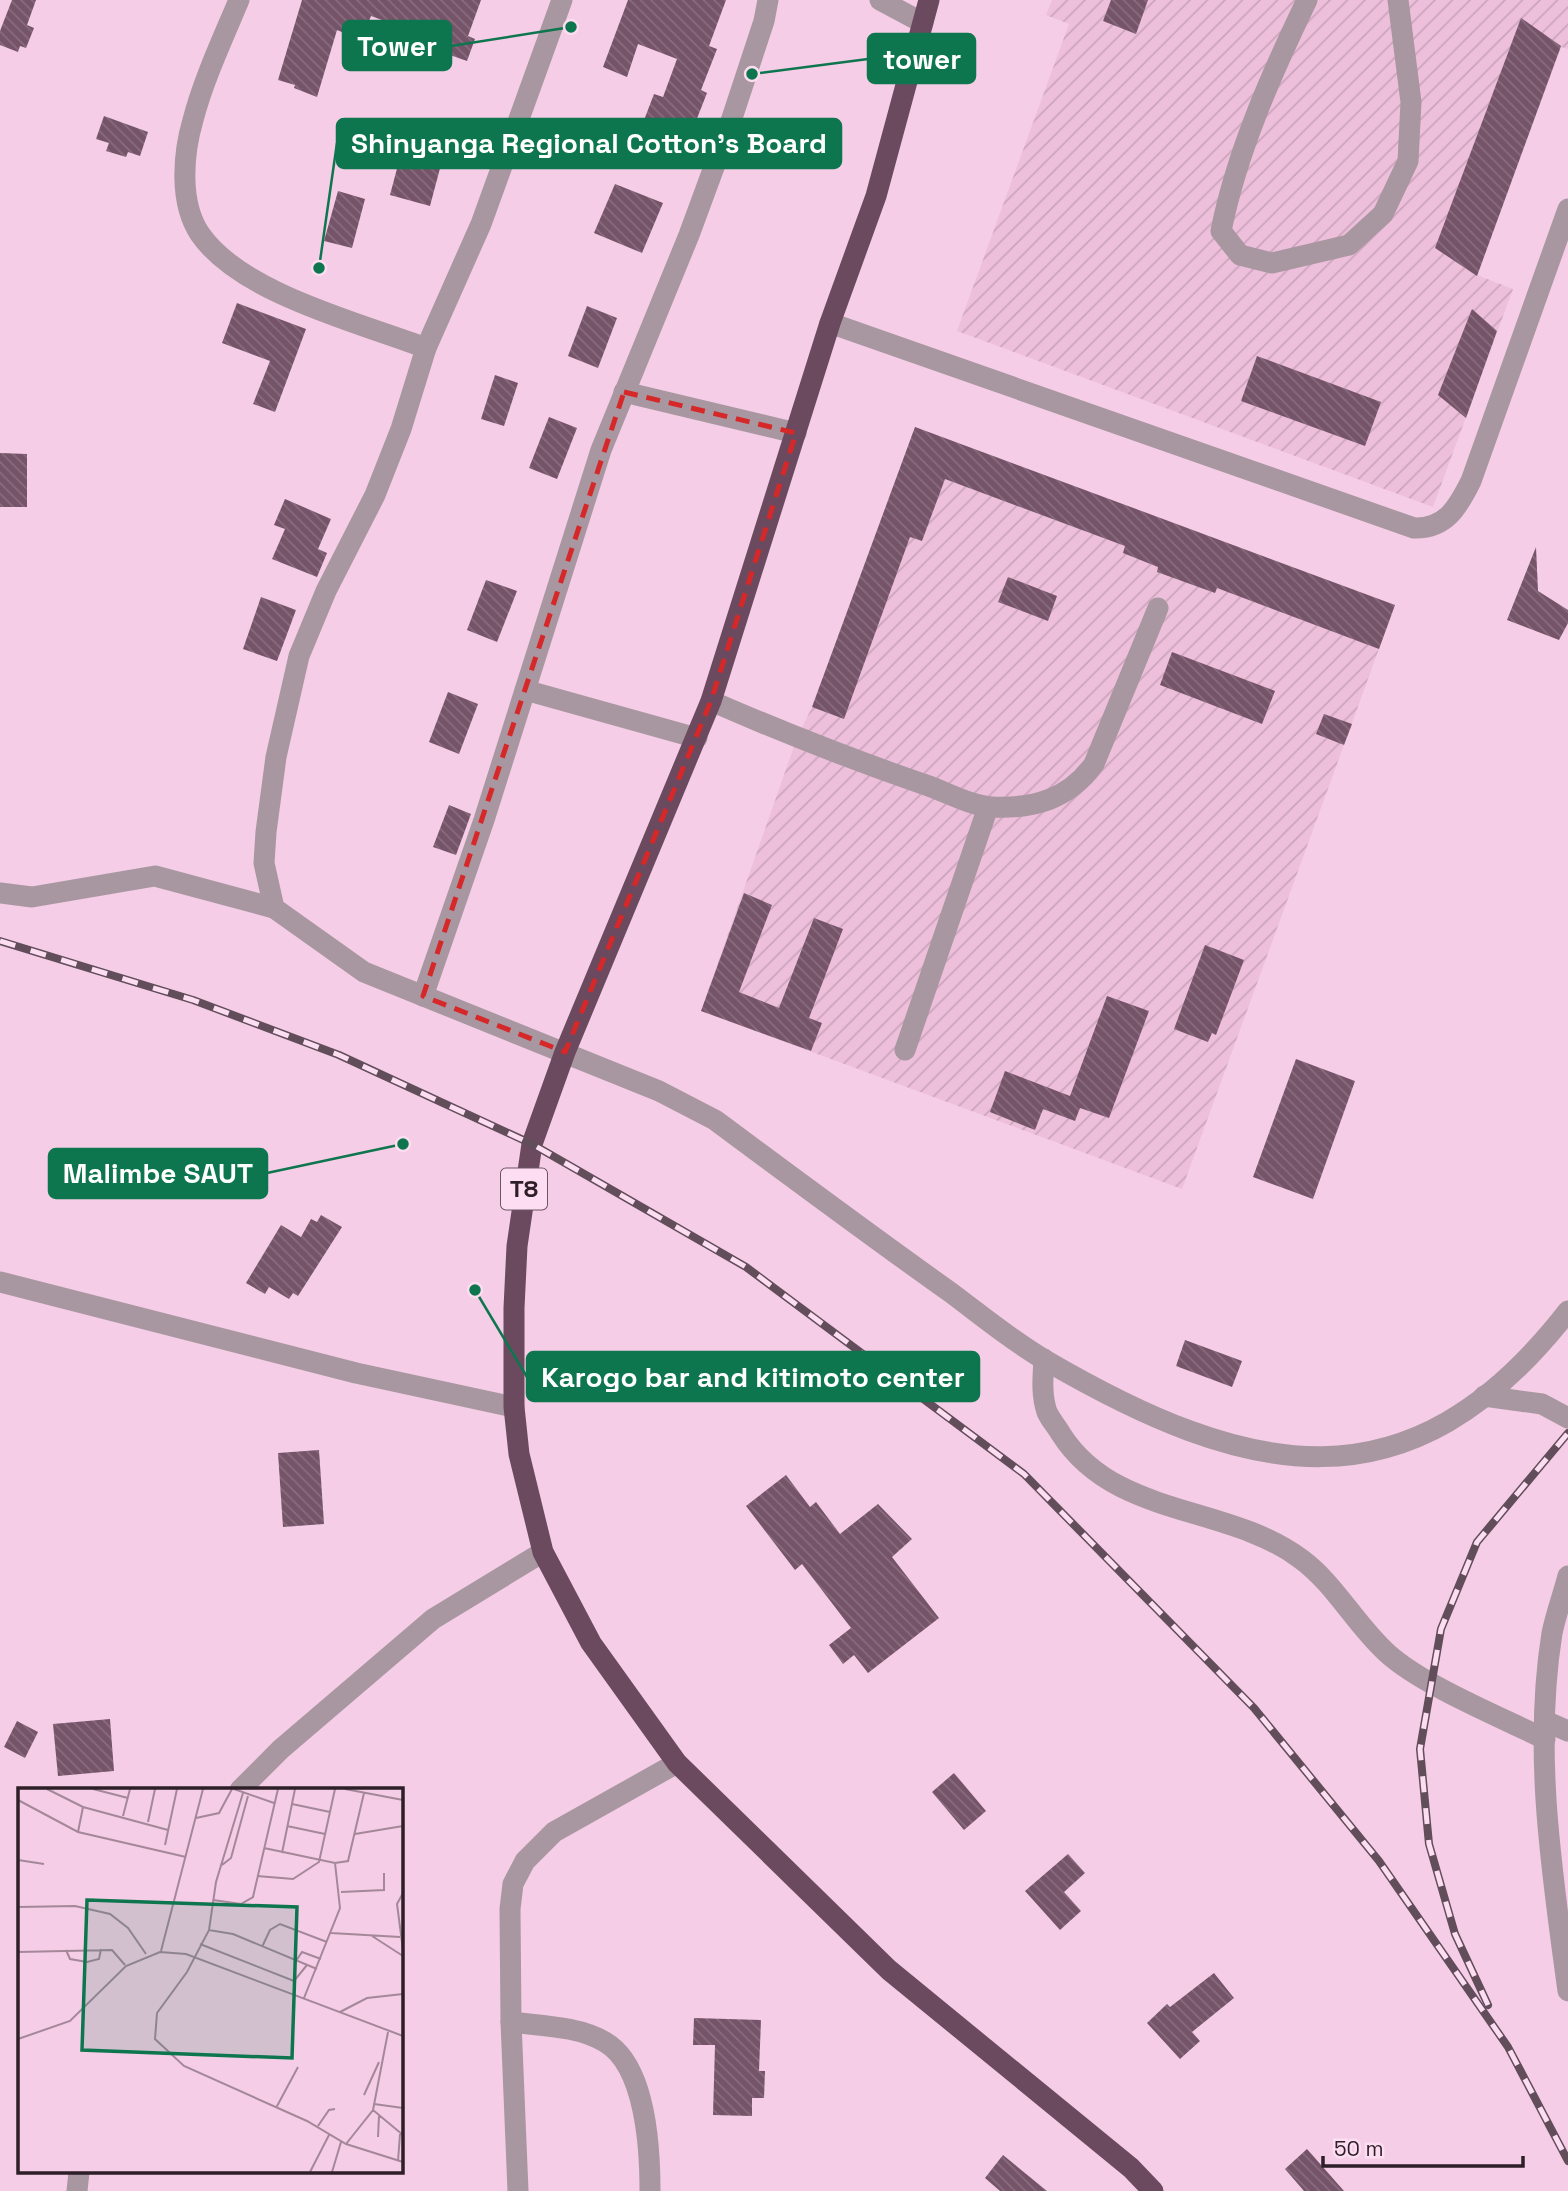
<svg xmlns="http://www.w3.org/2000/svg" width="1568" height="2191" font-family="'Space Grotesk',sans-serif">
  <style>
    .industrial { fill: url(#industrial-furrows) }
    .building { fill: url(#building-back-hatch) }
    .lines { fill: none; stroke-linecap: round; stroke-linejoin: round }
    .minor { stroke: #a897a1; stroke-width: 21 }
    .highway { stroke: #6b4a5f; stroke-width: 21 }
    .rail-casing { stroke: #624d5b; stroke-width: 8 }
    .rail { stroke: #fdddf1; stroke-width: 5; stroke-dasharray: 16; stroke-linecap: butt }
    .marked { fill: none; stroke: #d62828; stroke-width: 5; stroke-dasharray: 14 9; stroke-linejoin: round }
    .labels { text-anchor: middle; stroke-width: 7; stroke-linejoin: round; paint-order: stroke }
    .shield { fill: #fdddf1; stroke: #6b5764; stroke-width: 2 }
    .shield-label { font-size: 24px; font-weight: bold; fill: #2d1e28 }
    .inset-road { fill: none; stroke: #a5879a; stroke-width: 2 }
    .view { fill: #0e764e; fill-opacity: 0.15; stroke: #0e764e; stroke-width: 3.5 }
    .inset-edge { fill: none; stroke: #2d1e28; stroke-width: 3.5 }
    .leader { fill: none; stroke: #0e764e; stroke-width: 2.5 }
    .callout-dot { fill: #0e764e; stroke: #fdddf1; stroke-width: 2.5 }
    .callout { fill: #0e764e; stroke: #0e764e; stroke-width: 2.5 }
    .callout-label { font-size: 28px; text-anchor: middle; font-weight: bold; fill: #fff }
  </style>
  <defs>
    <pattern id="industrial-furrows" width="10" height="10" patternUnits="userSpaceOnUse" patternTransform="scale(1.75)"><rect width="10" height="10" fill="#edbfdb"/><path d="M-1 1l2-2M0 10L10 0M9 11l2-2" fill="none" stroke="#cca4bc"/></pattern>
    <pattern id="building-back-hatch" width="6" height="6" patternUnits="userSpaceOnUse" patternTransform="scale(1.75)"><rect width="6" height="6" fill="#755368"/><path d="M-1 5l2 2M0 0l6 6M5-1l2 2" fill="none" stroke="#886d7e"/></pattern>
  </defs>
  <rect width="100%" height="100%" fill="#f5cde6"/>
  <g class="industrial">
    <polygon points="1052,0 1568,0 1568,49 1561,47 1477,275 1513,289 1433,507 957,331 1069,24 1046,15"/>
    <polygon points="915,427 1395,605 1182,1189 701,1011 797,738 812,707"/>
  </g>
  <g class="building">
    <polygon points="12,0 36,0 27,25 34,28 26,48 20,46 18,52 0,45 0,31"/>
    <polygon points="302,0 481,0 468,36 475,39 467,61 450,55 446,67 419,56 426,36 371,16 361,40 337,30 317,97 294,88 295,85 278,80"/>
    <polygon points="628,0 726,0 709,46 717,49 701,90 707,93 694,126 688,124 675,158 646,146 651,132 641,128 654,94 663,97 677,59 638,44 627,77 603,67"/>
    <polygon points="1111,0 1148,0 1136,34 1103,21"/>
    <polygon points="1521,18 1561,46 1477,276 1435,248"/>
    <polygon points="104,116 148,132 140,156 128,152 126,157 106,151 109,143 96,139"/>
    <polygon points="403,146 443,157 430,206 390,195"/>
    <polygon points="615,184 663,203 642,253 594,233"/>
    <polygon points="338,191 365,199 352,248 324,241"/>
    <polygon points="237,303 306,329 275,412 253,404 270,361 222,343"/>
    <polygon points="587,306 617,318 598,368 568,356"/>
    <polygon points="1472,309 1497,331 1466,418 1438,395"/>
    <polygon points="1257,356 1381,402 1365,446 1241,401"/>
    <polygon points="495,375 518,383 504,426 481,419"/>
    <polygon points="549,417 577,428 557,479 529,468"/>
    <polygon points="915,427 1395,605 1379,649 1217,588 1215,593 1157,572 1158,567 1123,553 1125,546 945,479 922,541 910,537 844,719 812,707"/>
    <polygon points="0,453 27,454 27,507 0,507"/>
    <polygon points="285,499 331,519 318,549 327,553 317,577 272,559 285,529 274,525"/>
    <polygon points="1536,547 1538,591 1568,610 1568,623 1559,640 1507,620"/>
    <polygon points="1008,577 1057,596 1048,621 998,602"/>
    <polygon points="486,580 517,591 497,642 467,630"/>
    <polygon points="261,597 296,610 277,661 243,649"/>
    <polygon points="1172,652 1275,691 1262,724 1160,685"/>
    <polygon points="448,692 478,704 459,754 429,742"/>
    <polygon points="1324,714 1352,724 1344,745 1316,734"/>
    <polygon points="449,805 471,814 456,855 433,847"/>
    <polygon points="744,893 772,905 739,992 779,1008 814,918 843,929 809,1018 822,1023 811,1051 701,1011"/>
    <polygon points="1205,945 1244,960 1216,1035 1212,1033 1208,1042 1174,1029"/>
    <polygon points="1107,996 1149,1011 1109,1118 1080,1108 1075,1121 1043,1109 1035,1130 990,1112 1005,1071 1070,1096"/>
    <polygon points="1296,1059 1355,1081 1313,1199 1253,1177"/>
    <polygon points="321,1215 342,1227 298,1296 293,1293 289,1299 269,1287 265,1294 246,1283 281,1225 301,1237 311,1219 317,1222"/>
    <polygon points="1185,1340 1242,1361 1232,1387 1176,1366"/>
    <polygon points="319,1450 324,1524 283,1527 278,1453"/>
    <polygon points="786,1475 810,1507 816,1502 840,1534 878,1504 912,1539 892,1557 939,1618 868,1673 854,1655 843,1664 829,1645 851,1628 802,1564 795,1570 746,1506"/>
    <polygon points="110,1719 114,1771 58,1776 53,1724"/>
    <polygon points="17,1721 38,1732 25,1758 4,1747"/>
    <polygon points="954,1773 986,1811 964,1830 932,1792"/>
    <polygon points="1068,1854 1085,1873 1064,1892 1081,1911 1060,1930 1025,1891"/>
    <polygon points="1214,1973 1234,1998 1192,2032 1200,2041 1180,2059 1147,2023 1167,2004 1170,2007"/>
    <polygon points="694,2018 761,2020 759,2071 765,2071 764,2098 752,2098 752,2116 713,2115 715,2045 693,2045"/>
    <polygon points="1307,2149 1344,2191 1304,2191 1285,2169"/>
    <polygon points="1003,2155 1047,2191 1000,2191 985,2178"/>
  </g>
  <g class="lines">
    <g class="minor">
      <path d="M 239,0 C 223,38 203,81 193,120 C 183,154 179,203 200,234 C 240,293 360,323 426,348"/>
      <path d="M 562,0 L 481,224 L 426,348 L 401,429 L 375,495 L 326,591 L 299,656 L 276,757 L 266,832 L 264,863 L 274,908 L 364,972 L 659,1091 L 715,1120 C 793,1178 871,1236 950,1292 C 981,1315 1012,1341 1045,1360 C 1246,1477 1408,1517 1568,1311"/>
      <polyline points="880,0 923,23"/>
      <path d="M 1307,0 C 1272,73 1237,151 1221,231 L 1240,255 L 1272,263 L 1349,245 L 1383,214 L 1408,161 L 1411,102 L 1398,0"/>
      <path d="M 830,323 L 1414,528 C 1446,529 1458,507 1471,481 L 1568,209"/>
      <polyline points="624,392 796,433"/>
      <polyline points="525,690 697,738"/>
      <path d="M 711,701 C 782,732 853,760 926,785 C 946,792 971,806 992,807 C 1034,809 1069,799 1094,764 L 1158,608"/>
      <polyline points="0,893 32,897 155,876 274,908"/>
      <polyline points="423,996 484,820 601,450 689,235 731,121 764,21 768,0"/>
      <polyline points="905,1050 988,807"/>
      <polyline points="0,1282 356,1373 514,1407"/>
      <path d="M 1044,1359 C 1043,1376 1041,1395 1047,1412 C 1050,1419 1057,1427 1061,1434 C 1114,1518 1228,1504 1301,1559 C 1335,1584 1355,1624 1387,1653 C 1422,1685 1500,1717 1545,1739"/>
      <polyline points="1484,1396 1542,1404 1568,1418"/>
      <path d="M 1568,1576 C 1563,1595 1556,1614 1552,1633 C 1533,1752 1552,1873 1568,1991"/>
      <polyline points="1545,1721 1568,1731"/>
      <polyline points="240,1790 281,1749 433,1619 543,1552"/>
      <path d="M 511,2022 C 542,2026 578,2026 605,2042 C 646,2066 650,2149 650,2191"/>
      <polyline points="77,2191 79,2172"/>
      <polyline points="518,2191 511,2022 510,1909 513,1884 525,1861 554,1832 677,1763"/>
    </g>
    <polyline class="highway" points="929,0 876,196 830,323 711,701 565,1052 532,1144 517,1246 514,1308 514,1407 519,1454 543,1552 591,1643 677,1763 889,1970 1131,2168 1153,2191"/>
    <defs>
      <g id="rail">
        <polyline points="0,941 193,1000 339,1055 532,1144 746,1267 1024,1474 1254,1708 1379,1861 1508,2047 1568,2161"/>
        <polyline points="1488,2005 1455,1934 1429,1844 1420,1749 1441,1629 1477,1542 1568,1433"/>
      </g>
    </defs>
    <use href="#rail" class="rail-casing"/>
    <use href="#rail" class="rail"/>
  </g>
  <path class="marked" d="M 624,392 L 796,433 L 711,701 L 565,1052 L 423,996 Z"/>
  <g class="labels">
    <rect class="shield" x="501" y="1168.5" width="46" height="41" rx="5"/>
    <g class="shield-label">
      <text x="524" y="1197">T8</text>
    </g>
  </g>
  <g transform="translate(18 1788)">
    <rect width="385" height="385" fill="#f5cde6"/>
    <path class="inset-road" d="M 29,1 L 65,19 L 150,42M 75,1 L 110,10M 216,1 L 256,15M 327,1 L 385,12M 0,12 L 60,44 L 168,69M 274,16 L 312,24M 105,28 L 112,1M 178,30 L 201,25 L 214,1M 130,34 L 137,1M 269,38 L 307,46M 60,44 L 65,19M 337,46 L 385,38M 147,57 L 159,1M 246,60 L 317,75 L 330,73 L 346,5M 264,65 L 277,1M 0,72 L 26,76M 204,77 L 213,70 L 230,8M 239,88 L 275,91 L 301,74 L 317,1M 323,104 L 366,102 L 366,85M 385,105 L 379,116 L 385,162M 195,112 L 223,116 L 235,109 L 260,1M 0,119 L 57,118 L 92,126 L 110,140 L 128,166M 191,142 L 198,94 L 225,5M 313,145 L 382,149M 354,148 L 385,168M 182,156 L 276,193 L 289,177M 244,159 L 252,142 L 262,136 L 309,154M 48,162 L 52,171 L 69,174 L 81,171 L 83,161M 143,163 L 185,1M 0,164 L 94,162 L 107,177M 278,173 L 284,164 L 303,171M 299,181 L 215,146 L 191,142 L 169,184 L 139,225 L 137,251 L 166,278 L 289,333 L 328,356 L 385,374M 286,210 L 322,120 L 317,75M 322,224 L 349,210 L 385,206M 0,251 L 52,233 L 108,178 L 142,164 L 168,166 L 385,248M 346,307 L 361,274M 356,316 L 385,320M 258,320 L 280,279M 355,322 L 385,347M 300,338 L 311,322 L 317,321M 360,349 L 361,328M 328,356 L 355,322 L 370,244M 380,373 L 382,346M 292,384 L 311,347M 314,384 L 323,354"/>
    <path class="view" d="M 69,112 L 279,119 L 274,270 L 64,262 Z"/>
    <rect width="385" height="385" class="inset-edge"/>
  </g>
  <path class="leader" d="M571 27L451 46M752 74L868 59M319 268L337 143M403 1144L267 1173M475 1290L527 1377"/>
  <g class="callout-dot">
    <circle cx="571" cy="27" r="7"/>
    <circle cx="752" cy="74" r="7"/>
    <circle cx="319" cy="268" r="7"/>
    <circle cx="403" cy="1144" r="7"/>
    <circle cx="475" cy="1290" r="7"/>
  </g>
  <g class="callout">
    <rect x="343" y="21" width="108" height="49" rx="7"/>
    <rect x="868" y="34" width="107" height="49" rx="7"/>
    <rect x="337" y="119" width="504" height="49" rx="7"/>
    <rect x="49" y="1149" width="218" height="49" rx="7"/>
    <rect x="527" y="1352" width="452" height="49" rx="7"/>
  </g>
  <g class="callout-label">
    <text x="397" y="56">Tower</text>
    <text x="922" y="69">tower</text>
    <text x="589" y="153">Shinyanga Regional Cotton's Board</text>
    <text x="158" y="1183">Malimbe SAUT</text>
    <text x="753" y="1387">Karogo bar and kitimoto center</text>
  </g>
  <path d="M1323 2156v10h200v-10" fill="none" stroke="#2d1e28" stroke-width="3.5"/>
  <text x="1334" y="2156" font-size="21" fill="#2d1e28" stroke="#fdddf1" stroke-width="5" paint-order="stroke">50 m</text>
</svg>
